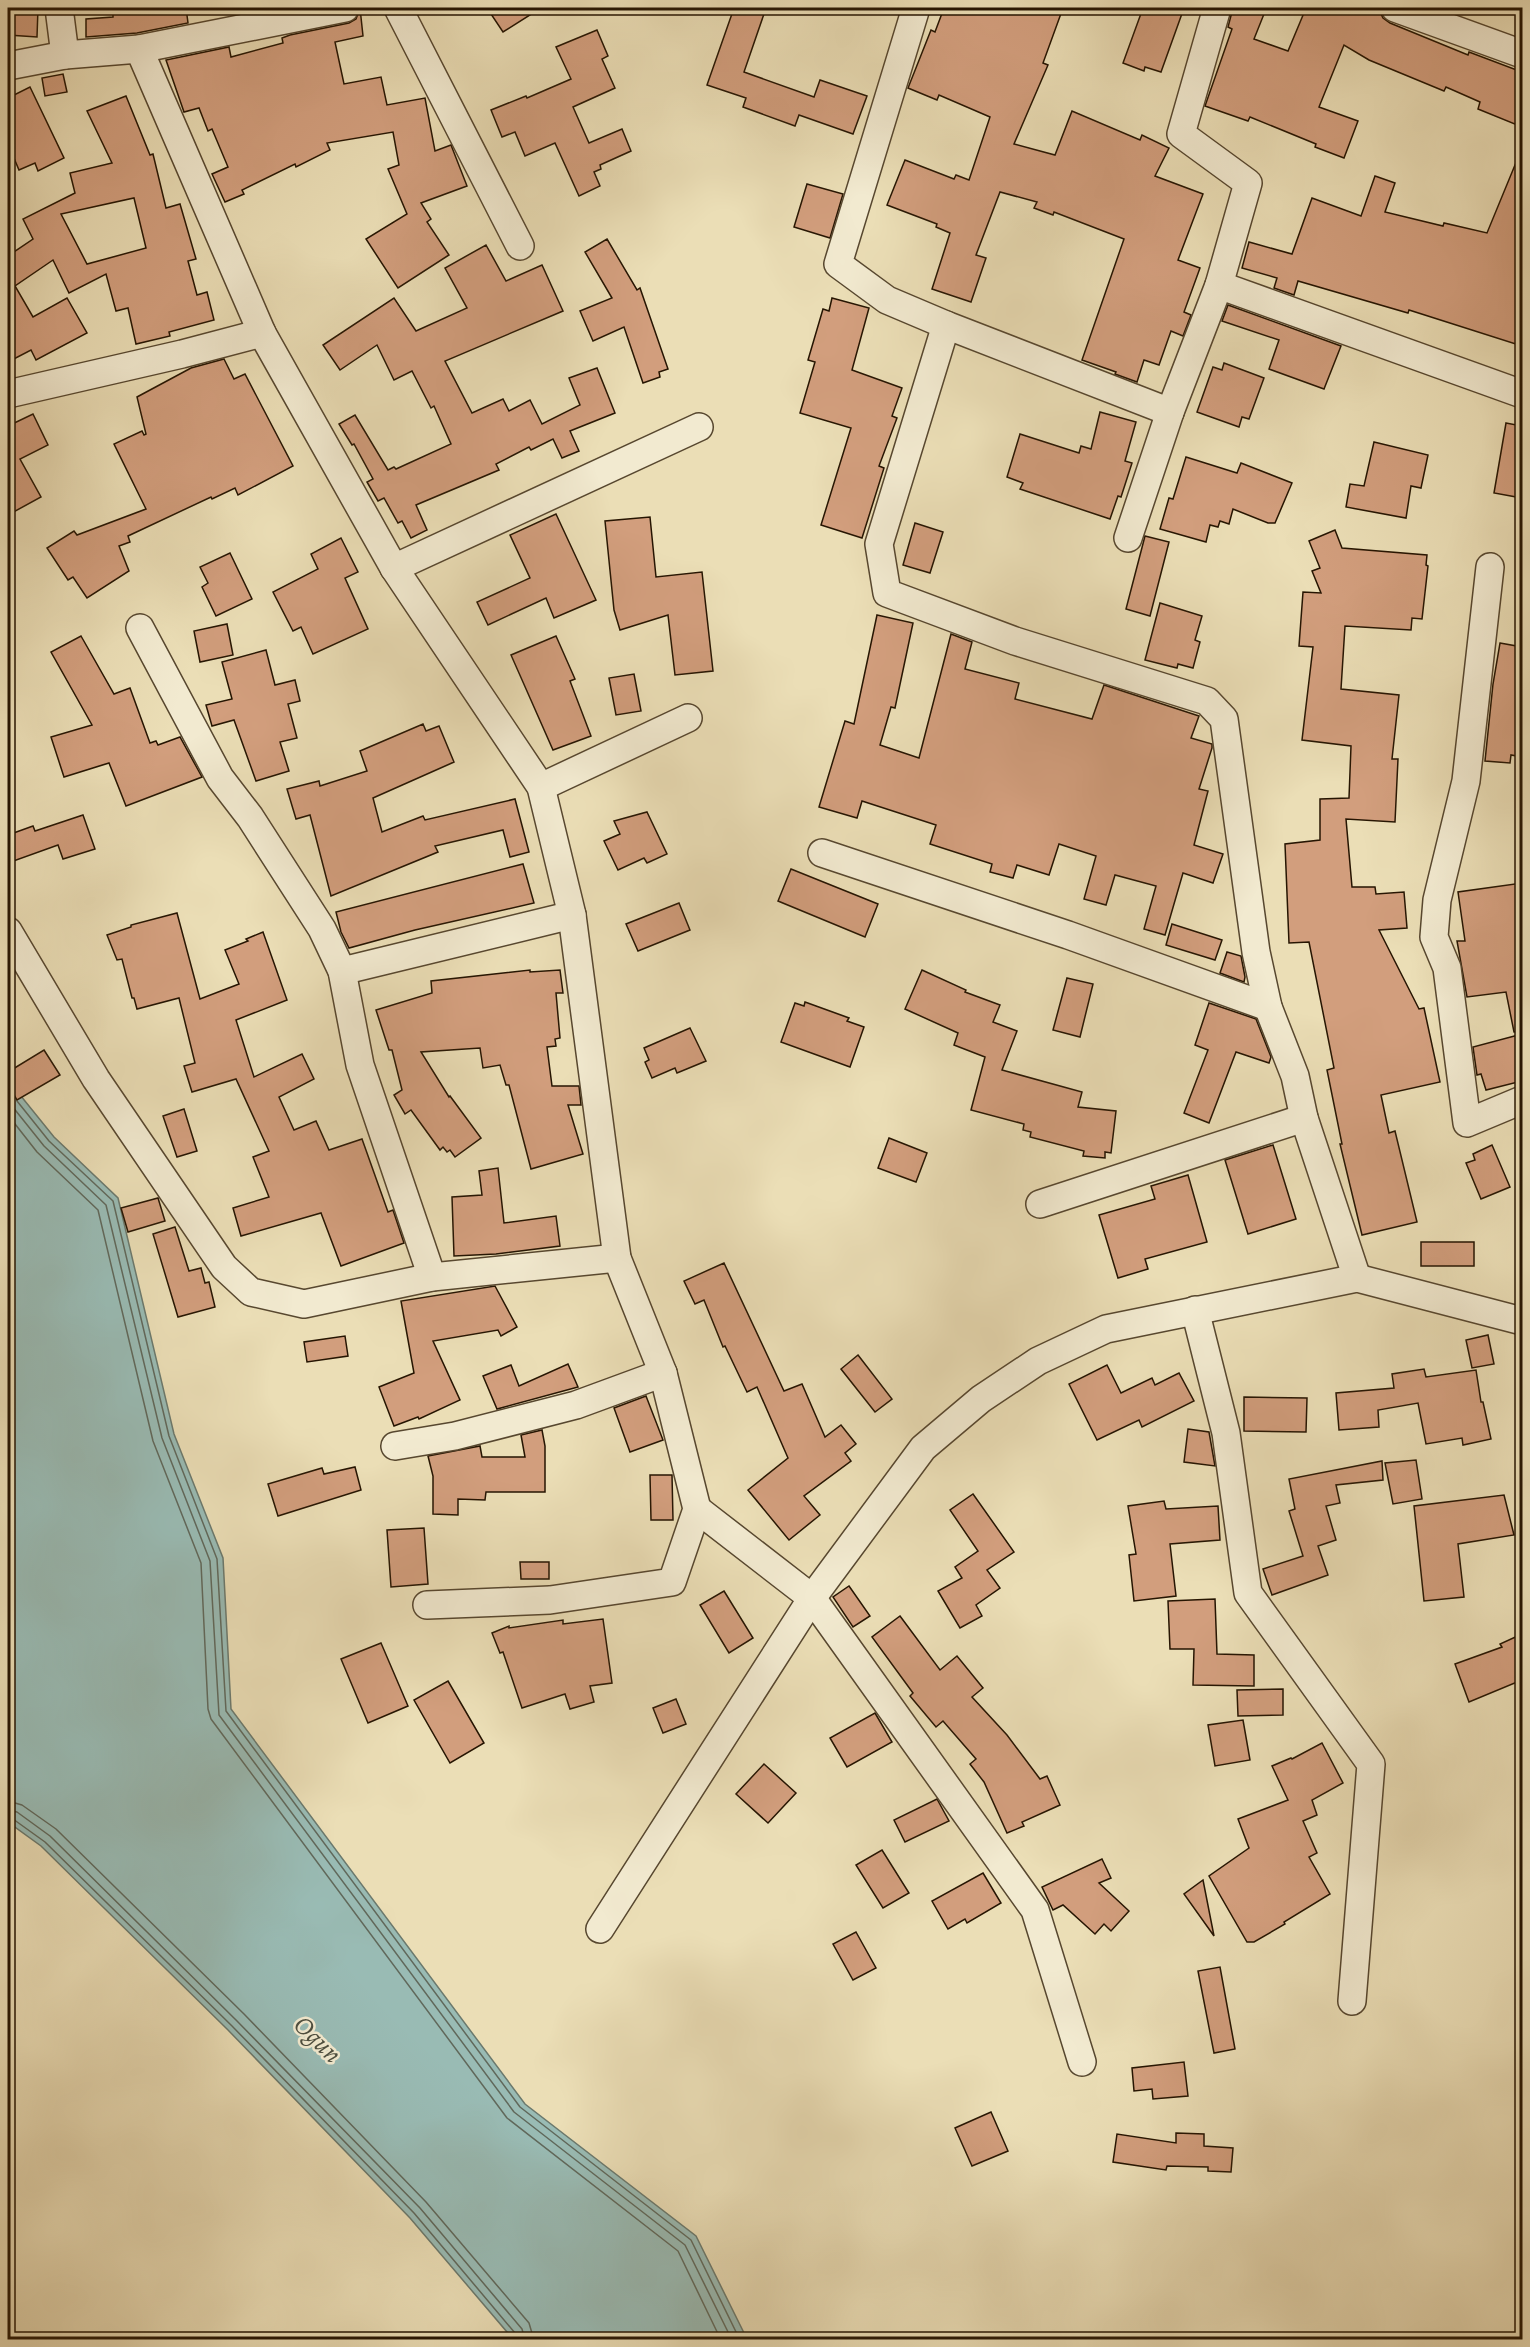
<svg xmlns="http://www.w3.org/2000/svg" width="1530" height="2347" font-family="Alegreya,serif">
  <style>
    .water { fill: #99bbb4; stroke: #6b796d; stroke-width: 1.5 }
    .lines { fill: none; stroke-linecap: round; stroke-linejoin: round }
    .shore { stroke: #60685b; stroke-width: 1.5 }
    .building { fill: #d29e7d; stroke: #261502; stroke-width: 1.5; fill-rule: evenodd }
    .street-casing { stroke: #57472f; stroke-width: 30 }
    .street { stroke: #f2ead0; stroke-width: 27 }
    .labels { text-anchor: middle; stroke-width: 5; stroke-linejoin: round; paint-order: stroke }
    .water-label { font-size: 26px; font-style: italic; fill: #4e4f40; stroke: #f2ead0 }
  </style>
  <rect width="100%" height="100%" fill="#ebdeb6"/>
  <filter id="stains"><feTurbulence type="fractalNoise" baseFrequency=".00333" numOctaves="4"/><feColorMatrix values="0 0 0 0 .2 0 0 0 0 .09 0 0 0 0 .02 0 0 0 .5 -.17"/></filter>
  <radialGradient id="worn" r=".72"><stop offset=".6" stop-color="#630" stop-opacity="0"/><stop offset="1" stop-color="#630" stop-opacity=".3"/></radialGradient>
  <polygon class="water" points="8,1080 54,1137 118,1198 174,1434 223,1558 231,1709 525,2104 696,2236 747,2339 513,2339 410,2218 228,2030 41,1846 8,1822"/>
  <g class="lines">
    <g class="shore">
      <polyline points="8,1101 44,1146 106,1205 162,1438 210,1561 219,1715 514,2112 685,2245 732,2340"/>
      <polyline points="17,1101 49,1141 113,1201 169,1436 217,1559 226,1711 520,2107 691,2240 740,2340"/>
      <polyline points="8,1115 37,1152 98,1210 153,1441 201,1563 208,1709 211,1719 507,2118 678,2251 721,2340"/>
      <polyline points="8,1801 22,1805 56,1829 244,2014 426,2202 529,2323 534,2340"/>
      <polyline points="8,1810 17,1812 50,1836 237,2021 420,2208 522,2329 525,2340"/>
      <polyline points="8,1818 13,1819 45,1842 232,2026 414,2213 515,2333 517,2340"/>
    </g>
  </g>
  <g class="building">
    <polygon points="8,8 38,8 37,37 8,35"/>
    <polygon points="113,8 186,8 188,23 137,33 86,37 86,19 113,17"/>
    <polygon points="360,8 363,36 335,42 344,84 381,77 387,105 425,98 435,151 451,145 467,186 421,203 431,219 427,222 449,255 398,288 366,239 407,214 388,169 399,165 393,132 327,143 330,150 296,167 295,164 242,190 244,194 225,202 212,174 228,167 212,129 208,131 199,108 184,112 166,60 229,47 231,57 283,43 282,38 290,35 349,23 356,19"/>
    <polygon points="487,8 541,8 503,32"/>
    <polygon points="734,8 766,8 744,72 814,97 820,80 867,96 853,134 799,115 795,126 743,107 746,98 707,85"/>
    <polygon points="944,8 1063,8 1043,63 1048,65 1014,144 1055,155 1072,111 1140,140 1142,135 1169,148 1155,176 1203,194 1178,260 1200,268 1184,312 1191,315 1183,336 1171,331 1159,365 1144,360 1137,382 1115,374 1116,372 1082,360 1124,239 1054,212 1053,215 1034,208 1037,202 1000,192 976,255 986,258 971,302 932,289 950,233 936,227 937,224 887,205 905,160 954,179 956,175 969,180 990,117 939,95 937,100 908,88 931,30 935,32"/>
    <polygon points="1143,8 1184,8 1161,72 1145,67 1144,71 1123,63"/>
    <polygon points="1233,8 1247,8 1264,14 1254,39 1288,51 1306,8 1378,8 1383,18 1390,23 1468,55 1469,52 1522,72 1522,127 1478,109 1480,102 1446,87 1444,91 1369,60 1344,45 1319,107 1358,121 1344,158 1315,147 1316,144 1250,117 1248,121 1205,106 1232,29 1228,27"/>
    <polygon points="597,30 608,56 602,59 615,88 573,107 589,143 622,129 631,151 600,165 601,169 594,172 600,186 579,196 555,143 525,156 515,132 502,137 491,110 526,96 527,98 571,79 556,47"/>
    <polygon points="63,74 67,92 45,96 42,78"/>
    <polygon points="30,87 64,158 38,171 35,163 19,170 8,144 8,98"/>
    <path d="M 126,96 L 150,155 L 153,154 L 166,208 L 180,204 L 196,259 L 188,261 L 197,295 L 207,292 L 214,320 L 169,332 L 170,336 L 136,344 L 128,308 L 116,311 L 106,274 L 69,293 L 53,260 L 15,286 L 33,317 L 67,298 L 87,333 L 36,360 L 31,350 L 8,362 L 8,256 L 33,239 L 23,219 L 75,193 L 70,173 L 112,163 L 87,111 ZM 134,198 L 146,248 L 87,264 L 61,214 Z"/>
    <polygon points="1522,148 1522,346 1409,310 1408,313 1298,281 1294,295 1274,288 1277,278 1242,268 1249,242 1292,254 1312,198 1361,216 1375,176 1395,183 1385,212 1443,226 1444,223 1487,233"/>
    <polygon points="807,184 843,194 830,238 794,227"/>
    <polygon points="607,239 637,290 640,288 668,369 659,372 660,377 643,383 624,327 593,341 580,311 612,298 585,252"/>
    <polygon points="486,245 506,281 542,265 563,311 445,361 472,413 503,399 509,411 530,400 542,424 580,405 569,378 597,368 615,413 570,431 579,451 562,458 553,439 531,450 529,447 496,464 499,470 416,505 427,530 411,538 402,521 398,523 384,498 378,501 367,482 373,479 354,444 352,445 339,424 355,415 388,470 394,467 396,469 451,444 434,406 431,408 412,371 394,380 377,345 340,370 323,345 394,298 416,331 467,308 445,268"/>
    <polygon points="832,298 869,308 852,370 902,388 892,416 897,418 879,466 884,468 862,538 821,525 851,428 800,413 815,362 808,360 823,309 829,311"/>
    <polygon points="1228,305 1341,346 1324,389 1269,369 1279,340 1222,321"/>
    <polygon points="224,359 234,379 245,374 293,466 238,495 235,488 212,499 211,497 128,536 130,542 119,546 129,571 87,598 73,577 68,580 47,548 74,531 77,535 146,509 114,444 142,431 144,435 146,434 137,397 191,368"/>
    <polygon points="1224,363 1264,378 1249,419 1242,417 1239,427 1197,412 1213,367 1222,370"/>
    <polygon points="1100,412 1136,422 1125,461 1132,463 1121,497 1118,496 1110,519 1020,489 1023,483 1007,477 1020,434 1079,453 1081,446 1091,449"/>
    <polygon points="33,414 48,445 20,459 41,497 8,515 8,426"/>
    <polygon points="1506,423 1522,426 1522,498 1494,493"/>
    <polygon points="1374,442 1428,455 1421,488 1411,486 1406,518 1346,507 1350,484 1364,486"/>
    <polygon points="1186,457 1237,473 1241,463 1292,483 1275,523 1268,523 1233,509 1229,524 1220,521 1218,527 1210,525 1206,542 1160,529 1169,498 1173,499"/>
    <polygon points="556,514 596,600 554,618 546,598 488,625 477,602 530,578 510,535"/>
    <polygon points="650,517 656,577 702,572 713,671 675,675 668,615 620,630 614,610 605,521"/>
    <polygon points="915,523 943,532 930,573 903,565"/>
    <polygon points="1335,530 1342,548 1427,555 1426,565 1428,566 1422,619 1412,618 1411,630 1345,626 1341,689 1399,695 1392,759 1398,759 1395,822 1346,819 1352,887 1375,887 1376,894 1404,892 1407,928 1379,930 1419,1009 1424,1008 1440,1082 1381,1095 1389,1133 1395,1131 1417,1222 1362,1235 1340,1144 1342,1144 1327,1070 1334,1068 1309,942 1289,943 1285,844 1320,840 1320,799 1349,798 1351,746 1302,740 1313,647 1299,646 1303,592 1321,593 1312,571 1320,568 1309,541"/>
    <polygon points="1145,536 1169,542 1150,616 1126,609"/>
    <polygon points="341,538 358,572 345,578 368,629 313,654 301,627 293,631 273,592 318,569 311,554"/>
    <polygon points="230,553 252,599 216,616 202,587 208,583 200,567"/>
    <polygon points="1160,603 1202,616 1195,640 1200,642 1193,668 1178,664 1177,668 1145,660"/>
    <polygon points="877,615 913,623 895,708 891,707 880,745 919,758 951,634 972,642 965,669 1019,683 1015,699 1092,719 1104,685 1199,716 1191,738 1212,744 1212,748 1199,789 1208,791 1194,845 1223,854 1213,883 1183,873 1165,935 1144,929 1156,886 1115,875 1106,905 1084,899 1096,856 1059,844 1049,875 1017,865 1013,878 990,872 992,864 930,844 936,825 862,801 857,818 819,807 845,721 854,724"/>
    <polygon points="227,624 233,655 200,662 194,631"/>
    <polygon points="81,636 114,694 130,688 150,743 156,741 158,745 180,737 202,777 126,806 109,763 64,777 51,737 92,725 51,652"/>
    <polygon points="556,636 575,679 570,681 591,736 553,750 511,655"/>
    <polygon points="1500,643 1522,647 1522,757 1511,755 1510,763 1485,761 1493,684"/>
    <polygon points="266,650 275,685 295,680 300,701 288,704 297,738 280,742 289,771 256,781 234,720 212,726 206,705 232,699 222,662"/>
    <polygon points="634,674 641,711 616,715 609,678"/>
    <polygon points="423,724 426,731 439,726 454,762 373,798 382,832 423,816 425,820 515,799 529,852 510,857 503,830 435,846 438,852 331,896 310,815 296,819 287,789 319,781 320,786 367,771 360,751"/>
    <polygon points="647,812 667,854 647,863 644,858 618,870 604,841 620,834 614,821"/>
    <polygon points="83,815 95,849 63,859 58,845 8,863 8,835 33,826 35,831"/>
    <polygon points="523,864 534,903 415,930 349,948 341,932 336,912"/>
    <polygon points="791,869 878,904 865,937 778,901"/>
    <polygon points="1522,883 1522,1031 1514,1032 1506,992 1467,997 1457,941 1465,941 1458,892"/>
    <polygon points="679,903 690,930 638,951 626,924"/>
    <polygon points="177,913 200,999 239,984 225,950 248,941 246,939 263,932 287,1000 236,1020 254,1077 302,1054 314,1079 279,1097 294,1130 316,1121 329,1150 362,1139 388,1212 393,1210 404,1243 341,1266 321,1213 241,1236 233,1208 269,1197 253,1157 269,1151 236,1079 192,1092 184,1066 195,1063 179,998 137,1009 134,998 132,998 122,959 117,960 107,935 131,927 131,925"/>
    <polygon points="1172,924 1222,940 1215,960 1166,945"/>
    <polygon points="1227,952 1241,956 1245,977 1244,982 1220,973"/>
    <polygon points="530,970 530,972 560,970 563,993 556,993 560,1038 555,1039 556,1046 547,1047 552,1086 579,1086 581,1105 568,1105 583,1154 531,1169 509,1085 506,1085 500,1065 483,1068 480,1048 421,1052 449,1097 450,1096 481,1138 455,1157 450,1150 447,1152 443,1147 440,1150 411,1110 405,1114 394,1095 402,1090 392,1050 389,1050 376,1010 432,993 431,981"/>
    <polygon points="922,970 966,990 965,992 1000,1005 993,1022 1017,1031 1002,1070 1082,1092 1078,1107 1116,1111 1111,1153 1105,1152 1105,1158 1083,1156 1084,1151 1030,1137 1031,1132 1023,1130 1024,1124 971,1110 985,1057 954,1045 958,1033 905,1009"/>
    <polygon points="1067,978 1093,984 1080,1037 1053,1030"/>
    <polygon points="805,1002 849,1018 847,1021 864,1027 850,1067 781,1042 795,1003 804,1006"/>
    <polygon points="1209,1003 1256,1019 1271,1057 1269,1063 1236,1052 1209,1123 1184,1113 1208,1050 1195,1045"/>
    <polygon points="690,1028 706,1061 677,1073 675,1068 652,1078 645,1062 649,1060 644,1048"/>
    <polygon points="1522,1034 1522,1081 1486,1090 1481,1074 1477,1075 1473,1047"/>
    <polygon points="44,1050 60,1075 17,1100 8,1084 8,1072"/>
    <polygon points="184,1109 197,1151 177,1157 163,1116"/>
    <polygon points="889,1138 927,1153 916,1182 878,1168"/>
    <polygon points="1273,1145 1296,1219 1248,1234 1225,1160"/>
    <polygon points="1492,1145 1510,1187 1481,1199 1466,1163 1475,1160 1473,1154"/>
    <polygon points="498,1168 504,1223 556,1216 560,1246 496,1254 454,1256 452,1197 482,1195 479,1171"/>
    <polygon points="1188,1175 1207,1242 1145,1259 1148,1269 1118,1278 1099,1215 1155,1199 1151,1186"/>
    <polygon points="158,1198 165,1221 128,1232 121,1208"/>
    <polygon points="175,1227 189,1271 201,1268 205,1283 209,1282 215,1307 178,1317 153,1234"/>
    <rect x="1421" y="1242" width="53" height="24"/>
    <polygon points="724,1263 784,1391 802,1384 825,1437 841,1425 856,1444 845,1453 851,1461 804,1496 820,1515 789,1540 748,1490 788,1458 757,1387 747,1392 725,1346 723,1347 704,1300 695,1304 684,1281"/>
    <polygon points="495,1286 517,1327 501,1336 498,1330 433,1341 460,1400 419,1419 418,1417 394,1426 379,1387 414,1373 401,1301"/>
    <polygon points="1488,1335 1494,1364 1472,1368 1466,1340"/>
    <polygon points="345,1336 348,1356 307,1362 304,1342"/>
    <polygon points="858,1355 892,1399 875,1412 841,1369"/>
    <polygon points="568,1364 578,1387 497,1409 483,1376 511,1365 519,1386"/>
    <polygon points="1107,1365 1121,1393 1152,1378 1155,1385 1179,1373 1194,1401 1142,1427 1139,1420 1097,1440 1069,1384"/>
    <polygon points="1424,1369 1426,1377 1476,1370 1481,1402 1483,1402 1491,1439 1463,1445 1462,1438 1426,1444 1418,1403 1378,1410 1379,1427 1339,1430 1336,1393 1394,1388 1392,1374"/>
    <polygon points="646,1396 663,1440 630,1452 614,1408"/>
    <polygon points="1244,1397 1307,1398 1306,1432 1244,1431"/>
    <polygon points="1188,1429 1209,1432 1215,1466 1184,1462"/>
    <polygon points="542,1430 545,1446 545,1492 486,1492 485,1500 458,1499 458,1515 433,1514 433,1476 428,1456 480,1446 482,1457 525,1457 521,1435"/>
    <polygon points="1416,1460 1422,1499 1393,1504 1385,1463"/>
    <polygon points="1382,1461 1383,1480 1336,1485 1340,1503 1326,1506 1336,1540 1318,1546 1328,1575 1272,1595 1263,1569 1303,1556 1289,1511 1295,1509 1289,1479"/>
    <polygon points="355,1467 361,1490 278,1516 268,1484 322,1468 324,1474"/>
    <polygon points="650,1475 672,1475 673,1520 651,1520"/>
    <polygon points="973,1494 1014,1552 987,1570 1000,1588 976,1605 982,1616 960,1628 938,1591 962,1578 955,1567 978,1551 950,1510"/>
    <polygon points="1504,1495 1514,1535 1458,1544 1464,1597 1424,1601 1414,1506"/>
    <polygon points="1164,1501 1166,1509 1218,1506 1220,1540 1170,1544 1176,1596 1134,1601 1129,1555 1136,1554 1128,1506"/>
    <polygon points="424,1528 428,1584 391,1587 387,1530"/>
    <polygon points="520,1562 549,1562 549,1579 521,1579"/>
    <polygon points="849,1586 870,1616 853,1627 833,1597"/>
    <polygon points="724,1591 753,1638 729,1653 700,1605"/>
    <polygon points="1215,1599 1217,1654 1254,1655 1254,1686 1193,1685 1194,1649 1170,1649 1168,1601"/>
    <polygon points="900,1616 940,1670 957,1656 983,1688 972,1697 1007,1735 1040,1779 1047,1776 1060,1805 1022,1822 1024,1826 1007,1833 984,1782 970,1764 976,1759 943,1721 936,1727 910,1696 913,1693 872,1637"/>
    <polygon points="603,1619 612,1683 590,1686 594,1702 570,1709 565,1694 522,1708 503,1652 500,1653 492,1633 509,1626 509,1628 563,1620 563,1624"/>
    <polygon points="1522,1634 1522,1680 1469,1702 1455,1664 1502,1647 1500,1644"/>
    <polygon points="381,1643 408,1706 368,1723 341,1659"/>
    <polygon points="448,1681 484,1743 450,1763 414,1700"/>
    <polygon points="1283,1689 1283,1715 1238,1716 1237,1690"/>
    <polygon points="676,1699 686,1724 663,1733 653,1708"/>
    <polygon points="875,1713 892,1742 847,1767 830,1738"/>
    <polygon points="1243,1720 1250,1760 1215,1766 1208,1725"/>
    <polygon points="1322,1743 1343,1783 1312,1800 1317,1815 1303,1821 1317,1853 1309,1857 1330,1894 1284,1922 1285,1924 1254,1942 1247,1942 1209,1876 1249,1848 1238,1819 1288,1800 1272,1766 1291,1758 1292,1759"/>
    <polygon points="764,1764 796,1793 768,1823 736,1794"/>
    <polygon points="937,1799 949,1821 905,1842 894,1820"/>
    <polygon points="882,1850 909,1893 883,1908 856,1865"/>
    <polygon points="1102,1859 1111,1878 1099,1883 1129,1911 1111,1931 1104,1924 1095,1934 1063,1905 1053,1910 1042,1887"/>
    <polygon points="983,1873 1001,1903 967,1923 965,1919 948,1929 932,1901"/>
    <polygon points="1203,1880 1214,1936 1184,1894"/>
    <polygon points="856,1932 876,1968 853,1980 833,1944"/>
    <polygon points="1220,1967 1235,2049 1214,2053 1198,1971"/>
    <polygon points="1184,2062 1188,2096 1153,2099 1152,2089 1134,2091 1132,2068"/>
    <polygon points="991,2112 1008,2151 972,2166 955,2128"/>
    <polygon points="1176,2133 1204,2134 1204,2146 1233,2148 1231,2172 1208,2171 1208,2167 1167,2166 1166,2170 1113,2162 1117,2134 1176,2143"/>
  </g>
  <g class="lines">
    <defs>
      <g id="street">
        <polyline points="59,8 65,55"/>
        <polyline points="398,8 520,246"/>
        <polyline points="916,8 838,264 887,300 946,325 1170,412"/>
        <polyline points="1395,8 1522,54"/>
        <polyline points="139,49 262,333 394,568 541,787 572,915 617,1258 663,1373 697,1509 672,1582 550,1600 427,1605"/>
        <polyline points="8,66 65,55 139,49 345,8"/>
        <polyline points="1219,285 1522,394"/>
        <polyline points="946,325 879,544 887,593 1015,641 1207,701 1224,719 1256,952 1268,1007 1295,1076 1304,1118 1357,1278"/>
        <polyline points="8,394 182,354 262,333"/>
        <polyline points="1128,538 1170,412 1219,285 1248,183 1181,134 1217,8"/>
        <polyline points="1490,567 1466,781 1437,900 1434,937 1447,968 1467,1123 1522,1100"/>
        <polyline points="394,568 699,427"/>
        <polyline points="140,628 220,778 250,817 322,929 342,971 360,1065 432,1277"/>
        <polyline points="541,787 688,718"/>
        <polyline points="822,853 1068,935 1268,1007"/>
        <polyline points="8,931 96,1079 224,1267 251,1292 304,1304 432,1277 617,1258"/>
        <polyline points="342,971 572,915"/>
        <polyline points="1040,1204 1304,1118"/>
        <polyline points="1195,1310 1226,1433 1248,1593 1371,1764 1352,2001"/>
        <polyline points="395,1446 455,1436 576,1405 663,1373"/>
        <polyline points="697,1509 812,1598 1035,1910 1082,2062"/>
        <polyline points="600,1929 812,1598 923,1448 981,1399 1038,1361 1106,1329 1357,1278 1522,1321"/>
      </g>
    </defs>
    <use href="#street" class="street-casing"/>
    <use href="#street" class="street"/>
  </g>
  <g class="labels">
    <g class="water-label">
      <text transform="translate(318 2039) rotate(44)" y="9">Ogun</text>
    </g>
  </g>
  <rect width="1530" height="2347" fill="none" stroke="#ebdeb6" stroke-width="30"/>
  <rect x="9" y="9" width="1512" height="2329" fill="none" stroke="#261502" stroke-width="3"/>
  <rect x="15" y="15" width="1500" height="2317" fill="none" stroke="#261502" stroke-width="1.5"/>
  <rect width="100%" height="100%" filter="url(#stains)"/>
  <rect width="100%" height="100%" fill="url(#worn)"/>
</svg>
